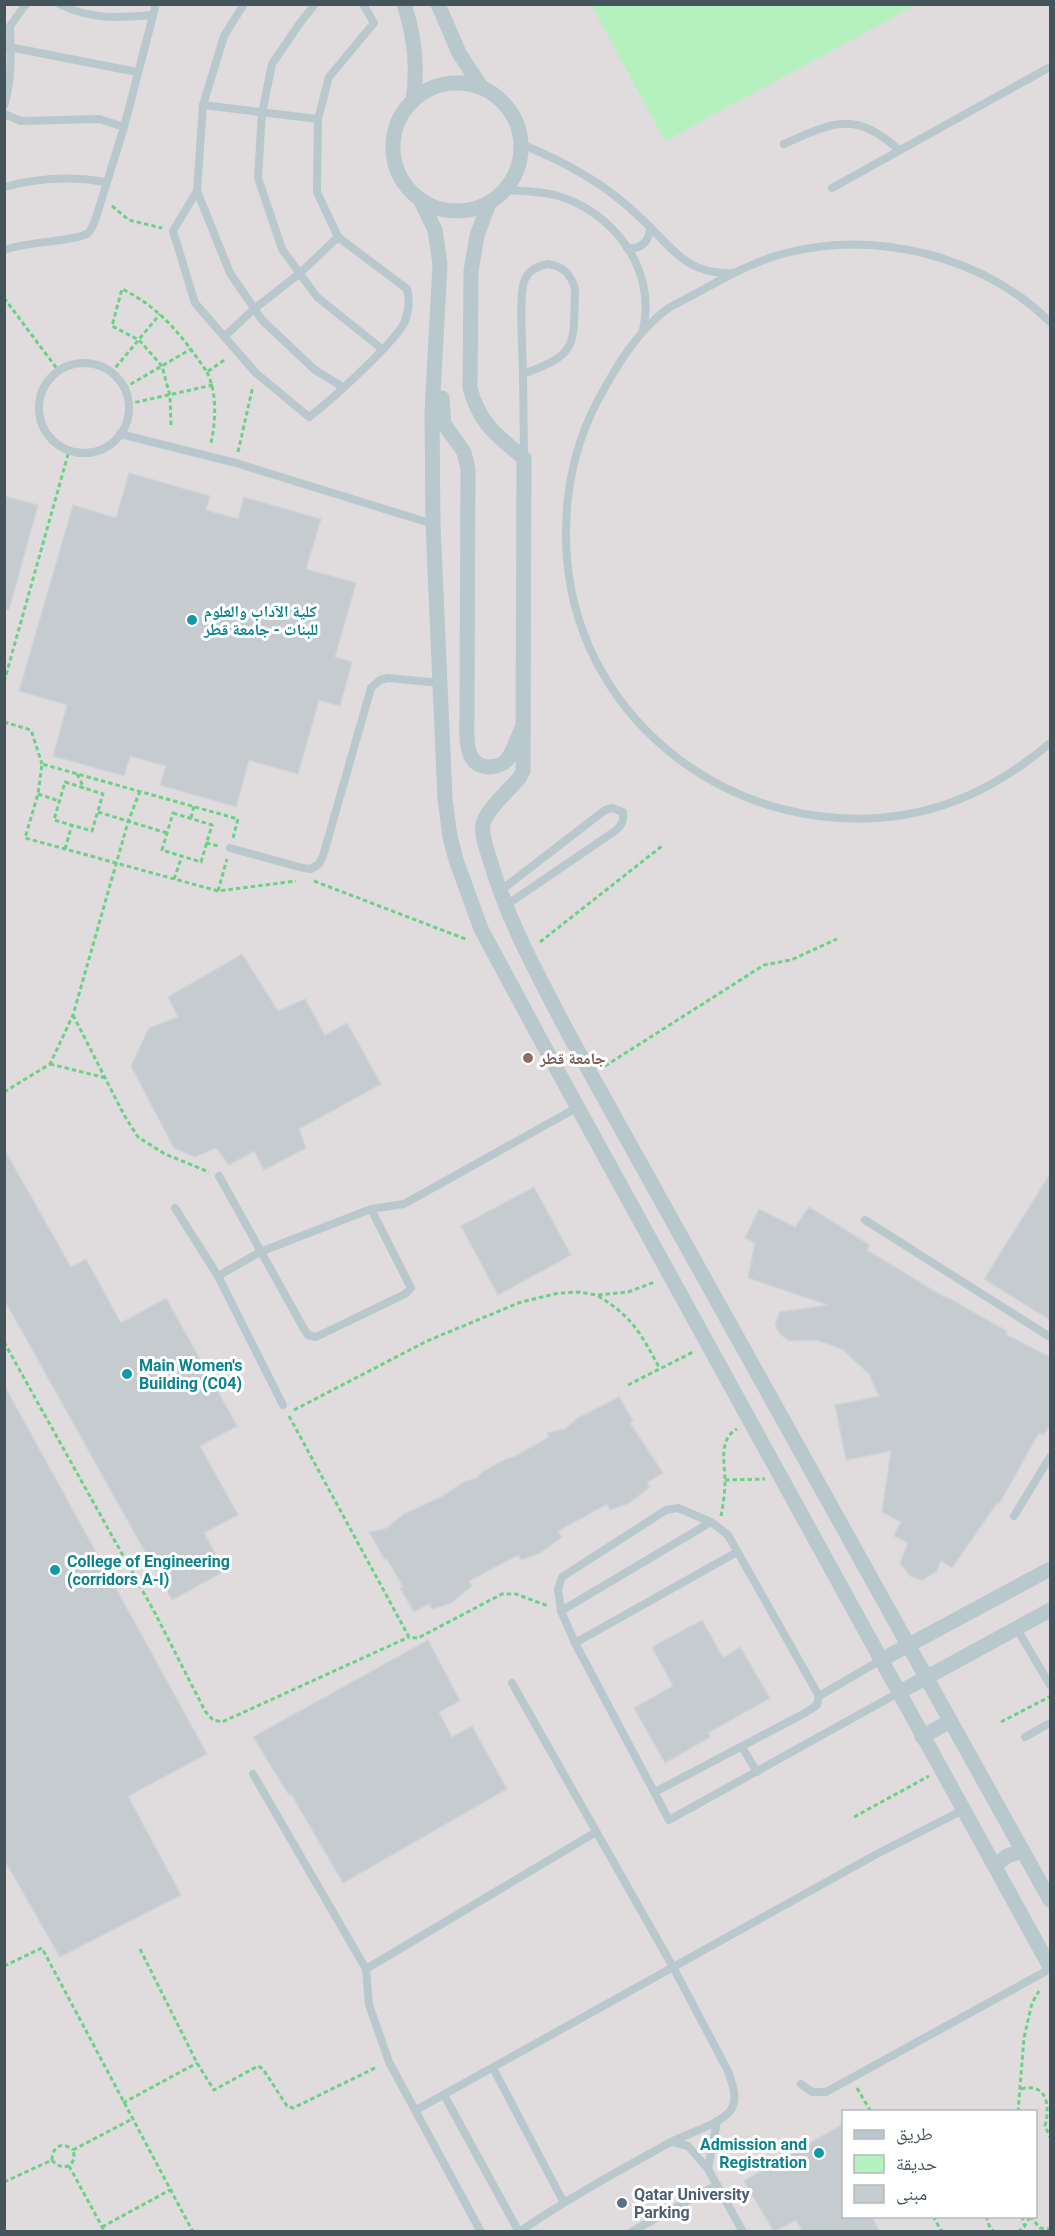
<svg xmlns="http://www.w3.org/2000/svg" width="1055" height="2236" font-family="Roboto,'Noto Naskh Arabic',sans-serif">
  <style>
    .education { fill: #e0dcde; fill-rule: evenodd }
    .green { fill: #b5f1be }
    .building { fill: #c5cbcf; stroke: #cfd4d8; stroke-width: 1.5 }
    .lines { fill: none; stroke-linecap: round; stroke-linejoin: round }
    .path { stroke: #6bd186; stroke-width: 3; stroke-dasharray: 4.5 3; stroke-linecap: butt }
    .lane { stroke: #b8c8cc; stroke-width: 8 }
    .street { stroke: #b8c8cc; stroke-width: 15 }
    .culture-dot { fill: #0f9aa8; stroke: #fff; stroke-width: 2 }
    .education-dot { fill: #8d6e63; stroke: #fff; stroke-width: 2 }
    .service-dot { fill: #5c6f8a; stroke: #fff; stroke-width: 2 }
    .labels { text-anchor: middle; stroke-width: 6; stroke-linejoin: round; paint-order: stroke }
    .culture-label { font-size: 16px; font-weight: bold; fill: #0d838f; stroke: #fff; text-anchor: start }
    .education-label { font-size: 16px; font-weight: bold; fill: #785e54; stroke: #fff; text-anchor: start }
    .service-label { font-size: 16px; font-weight: bold; fill: #4e5e75; stroke: #fff; text-anchor: start }
  </style>
  <rect width="100%" height="100%" fill="#efebec"/>
  <path class="education" d="M 5,5 L 1050,5 L 1050,2231 L 5,2232 ZM 844,2112 L 1036,2112 L 1036,2216 L 844,2216 Z"/>
  <polygon class="green" points="591,5 916,5 665,141"/>
  <g class="building">
    <polygon points="129,473 210,496 206,510 238,519 244,497 321,519 306,569 356,583 335,657 352,662 340,706 319,700 298,774 249,760 236,807 160,785 166,766 130,756 124,776 53,756 67,705 19,691 73,505 116,518"/>
    <polygon points="4,496 38,505 9,610 4,609"/>
    <polygon points="242,954 278,1011 305,999 325,1035 347,1023 381,1084 299,1129 306,1148 264,1170 254,1151 229,1165 216,1148 195,1157 174,1148 131,1066 149,1028 178,1017 168,997"/>
    <polygon points="4,1149 71,1267 86,1259 121,1323 166,1298 237,1426 200,1446 238,1515 204,1533 225,1571 172,1600 4,1299"/>
    <polygon points="1050,1174 1050,1320 984,1279"/>
    <polygon points="534,1187 571,1255 498,1295 461,1226"/>
    <polygon points="809,1207 870,1245 867,1250 944,1297 945,1296 1007,1331 1005,1334 1050,1357 1050,1425 1044,1435 1039,1433 999,1504 997,1503 952,1568 941,1561 936,1572 922,1580 910,1576 900,1563 908,1543 894,1536 901,1522 882,1512 891,1451 846,1460 835,1405 879,1396 869,1374 842,1349 816,1340 789,1341 780,1334 775,1325 780,1312 828,1305 748,1278 755,1243 745,1238 759,1209 795,1227"/>
    <polygon points="4,1385 207,1754 128,1796 181,1895 60,1957 4,1859"/>
    <polygon points="619,1397 633,1421 630,1423 663,1473 647,1482 650,1487 629,1503 610,1510 607,1504 558,1531 562,1537 540,1553 521,1560 518,1555 469,1581 472,1586 451,1603 432,1609 429,1604 414,1612 400,1588 403,1587 387,1559 385,1560 369,1532 387,1528 404,1514 441,1497 464,1482 477,1478 482,1472 506,1459 514,1457 549,1437 547,1433 565,1429 578,1418"/>
    <polygon points="702,1620 723,1658 740,1647 770,1698 708,1733 710,1737 665,1763 634,1708 673,1686 652,1647"/>
    <polygon points="428,1640 460,1701 439,1712 452,1737 472,1726 507,1789 343,1883 291,1794 289,1795 253,1737"/>
    <polygon points="843,2124 843,2217 872,2217 880,2232 803,2232 796,2220 774,2232 744,2181"/>
  </g>
  <g class="lines">
    <g class="path">
      <polyline points="112,206 129,220 162,228"/>
      <polyline points="4,298 58,370"/>
      <path d="M 207,372 C 217,393 216,420 211,443"/>
      <polyline points="111,373 160,314"/>
      <polyline points="124,388 191,349"/>
      <polyline points="128,404 213,385"/>
      <path d="M 171,425 L 170,396 L 162,366 L 139,340 L 112,326 L 122,289 C 161,308 183,337 207,372 L 226,359"/>
      <polyline points="238,452 253,386"/>
      <polyline points="4,682 69,451"/>
      <polyline points="4,722 31,730 42,764"/>
      <polyline points="77,774 84,788"/>
      <polygon points="65,782 103,794 92,831 54,820"/>
      <polyline points="38,794 59,801"/>
      <polyline points="98,812 167,833"/>
      <polygon points="173,813 212,825 201,862 162,850"/>
      <polyline points="191,818 194,806"/>
      <polyline points="233,838 238,819 42,764 38,794 25,838 218,891 296,881"/>
      <polyline points="206,843 219,846"/>
      <polyline points="65,849 72,825"/>
      <polyline points="174,879 182,856"/>
      <polyline points="314,881 468,940"/>
      <polyline points="218,891 227,859"/>
      <polyline points="540,942 662,846"/>
      <polyline points="73,1015 124,1115 138,1137 165,1154 209,1172"/>
      <polyline points="50,1064 106,1078"/>
      <polyline points="605,1066 764,965 791,960 837,939"/>
      <polyline points="4,1092 50,1064 73,1015 128,822 140,791"/>
      <path d="M 598,1296 C 633,1317 641,1334 660,1369"/>
      <polyline points="4,1342 155,1613 205,1711 213,1720 222,1722 409,1637"/>
      <polyline points="628,1385 695,1351"/>
      <polyline points="294,1410 427,1341 521,1302 559,1293 579,1292 597,1295 628,1292 655,1282"/>
      <polyline points="289,1416 409,1637 418,1638 502,1594 516,1594 548,1606"/>
      <polyline points="725,1480 765,1479"/>
      <path d="M 721,1516 C 723,1505 725,1493 725,1482 C 725,1464 718,1439 737,1429"/>
      <polyline points="1001,1722 1049,1697"/>
      <polyline points="854,1817 929,1776"/>
      <polyline points="140,1949 197,2063 214,2090 258,2066 263,2069 287,2106 293,2108 377,2067"/>
      <polyline points="4,1966 42,1948 193,2232"/>
      <polyline points="857,2088 871,2112"/>
      <path d="M 1021,2089 C 1048,2082 1050,2107 1045,2126 L 1050,2137"/>
      <polyline points="123,2103 197,2063"/>
      <polyline points="1018,2112 1024,2038 1032,2003 1039,1991"/>
      <polyline points="73,2150 132,2119"/>
      <path d="M 52,2160 C 62,2173 78,2166 73,2150"/>
      <path d="M 52,2160 C 52,2146 63,2141 73,2150"/>
      <polyline points="69,2166 105,2232"/>
      <polyline points="4,2182 52,2160"/>
      <polyline points="933,2216 942,2232"/>
      <polyline points="986,2216 990,2228 994,2232"/>
      <polyline points="1022,2216 1024,2225"/>
      <polyline points="1030,2216 1040,2228 1050,2229"/>
      <polyline points="102,2227 170,2190"/>
      <polyline points="1018,2232 1024,2227 1030,2217"/>
    </g>
    <g class="lane">
      <path d="M 59,4 C 92,20 118,18 153,15"/>
      <path d="M 244,4 L 224,36 L 203,105 L 197,191 L 173,231 L 195,303 L 256,373 L 309,417 C 329,402 397,341 405,321 C 409,310 410,300 407,289 L 338,237 L 317,192 L 318,119 L 329,77 L 374,23 L 363,4"/>
      <polyline points="315,4 300,23 272,64 262,113 258,178 282,249 317,297 382,349"/>
      <polyline points="4,46 137,72"/>
      <polyline points="203,105 318,119"/>
      <path d="M 4,106 C 12,81 11,52 10,26 L 26,4"/>
      <polyline points="4,114 21,121 99,119 124,127"/>
      <path d="M 521,144 C 553,157 583,172 610,192 C 625,203 639,216 652,229 C 677,255 693,275 733,273"/>
      <path d="M 784,144 C 833,122 855,110 899,150"/>
      <path d="M 4,187 C 38,178 71,176 105,182"/>
      <polyline points="832,188 1050,67"/>
      <path d="M 505,190 C 521,191 538,191 555,195 C 614,211 657,270 643,330"/>
      <polyline points="197,191 230,273 262,320 315,370 343,387"/>
      <path d="M 627,248 C 641,250 650,241 650,227"/>
      <path d="M 4,250 C 23,242 79,241 88,233 C 91,230 93,225 95,221 L 124,127 L 156,4"/>
      <path d="M 548,264 C 563,266 571,274 575,289 C 573,344 580,354 523,374 C 523,355 518,293 525,279 C 529,270 538,266 548,264 Z"/>
      <path d="M 1050,322 C 982,255 873,229 782,254 C 742,265 707,289 670,307 C 638,329 615,368 597,402 C 572,450 563,505 567,559 C 581,726 740,841 903,815 C 959,806 1008,779 1050,743"/>
      <polyline points="225,336 254,309 300,273 338,237"/>
      <circle cx="84" cy="408" r="45"/>
      <polyline points="523,374 524,457"/>
      <polyline points="120,434 236,463 433,524"/>
      <polyline points="230,848 303,868 311,869 319,864 323,856 371,688 380,680 388,678 440,683"/>
      <path d="M 500,891 L 605,810 L 612,808 L 623,812 C 624,821 622,825 615,831 L 505,906"/>
      <polyline points="219,1176 304,1329 308,1335 316,1337 405,1294 411,1288 371,1209"/>
      <polyline points="175,1208 218,1276"/>
      <polyline points="865,1220 1050,1337"/>
      <polyline points="283,1405 218,1276 260,1252 371,1209 404,1204 578,1107"/>
      <polyline points="1014,1516 1050,1457"/>
      <polyline points="561,1611 558,1589 562,1577 666,1510 678,1508 711,1522"/>
      <polyline points="1017,1629 1050,1685"/>
      <polyline points="575,1643 737,1552"/>
      <polyline points="881,1660 819,1696 728,1535 711,1522 561,1611 575,1643 669,1820 898,1693"/>
      <path d="M 512,1683 L 673,1967 L 728,2071 C 732,2083 739,2099 730,2111 C 719,2125 685,2134 669,2143 C 618,2171 567,2199 519,2232"/>
      <polyline points="1025,1737 1050,1723"/>
      <polyline points="742,1747 757,1772"/>
      <polyline points="253,1774 366,1969 596,1832"/>
      <polyline points="655,1792 805,1713 817,1705 819,1696"/>
      <polyline points="366,1969 369,2005 389,2062 481,2232"/>
      <polyline points="493,2068 563,2201"/>
      <polyline points="801,2084 812,2092 826,2092 1050,1969"/>
      <polyline points="444,2095 519,2232"/>
      <polyline points="416,2110 875,1855 963,1810"/>
      <polyline points="717,2121 708,2169 743,2232"/>
      <polyline points="672,2142 688,2146 708,2169"/>
      <polyline points="631,2232 717,2185"/>
    </g>
    <g class="street">
      <path d="M 404,4 C 415,36 418,67 413,101"/>
      <polyline points="438,4 459,53 482,88"/>
      <circle cx="457" cy="147" r="64"/>
      <polyline points="420,199 435,230 440,264 432,413 433,524 445,799 450,837 456,860 481,929 544,1046 1050,1967"/>
      <path d="M 489,203 L 477,236 L 471,271 L 470,388 C 479,423 497,436 524,458 L 523,771 L 520,777 C 511,788 486,810 483,824 C 481,835 487,850 490,860 C 508,922 539,977 568,1033 L 1050,1900"/>
      <path d="M 442,398 L 444,424 L 464,452 L 468,469 L 467,716 C 467,734 463,766 488,767 C 496,767 505,764 509,757 C 514,749 517,739 521,730"/>
      <polyline points="881,1660 1050,1569"/>
      <polyline points="898,1693 1050,1610"/>
      <polyline points="922,1737 950,1721"/>
      <polyline points="995,1866 1007,1856 1023,1851"/>
    </g>
  </g>
  <g class="culture-dot">
    <circle cx="192" cy="620" r="6"/>
    <circle cx="127" cy="1374" r="6"/>
    <circle cx="55" cy="1570" r="6"/>
    <circle cx="819" cy="2153" r="6"/>
  </g>
  <circle class="education-dot" cx="528" cy="1058" r="6"/>
  <circle class="service-dot" cx="622" cy="2203" r="6"/>
  <g class="labels">
    <g class="culture-label">
      <text x="204" y="617">كلية الآداب والعلوم<tspan x="204" dy="18">للبنات - جامعة قطر</tspan></text>
      <text x="139" y="1371">Main Women's<tspan x="139" dy="18">Building (C04)</tspan></text>
      <text x="67" y="1567">College of Engineering<tspan x="67" dy="18">(corridors A-I)</tspan></text>
      <text x="807" y="2150" text-anchor="end">Admission and<tspan x="807" dy="18">Registration</tspan></text>
    </g>
    <g class="education-label">
      <text x="540" y="1064">جامعة قطر</text>
    </g>
    <g class="service-label">
      <text x="634" y="2200">Qatar University<tspan x="634" dy="18">Parking</tspan></text>
    </g>
  </g>
  <rect width="1055" height="2236" fill="none" stroke="#43545a" stroke-width="12"/>
  <rect x="842" y="2110" width="195" height="108" fill="#ffffff" stroke="#b4bbbd" stroke-width="1.5"/>
  <rect x="854" y="2130" width="30" height="9" fill="#b8c8cc" stroke="#b4bbbd" stroke-width="1.5"/>
  <text x="896" y="2140" font-size="18" fill="#43545a">طريق</text>
  <rect x="854" y="2155" width="30" height="18" fill="#b5f1be" stroke="#b4bbbd" stroke-width="1.5"/>
  <text x="896" y="2170" font-size="18" fill="#43545a">حديقة</text>
  <rect x="854" y="2185" width="30" height="18" fill="#c5cbcf" stroke="#b4bbbd" stroke-width="1.5"/>
  <text x="896" y="2200" font-size="18" fill="#43545a">مبنى</text>
</svg>
